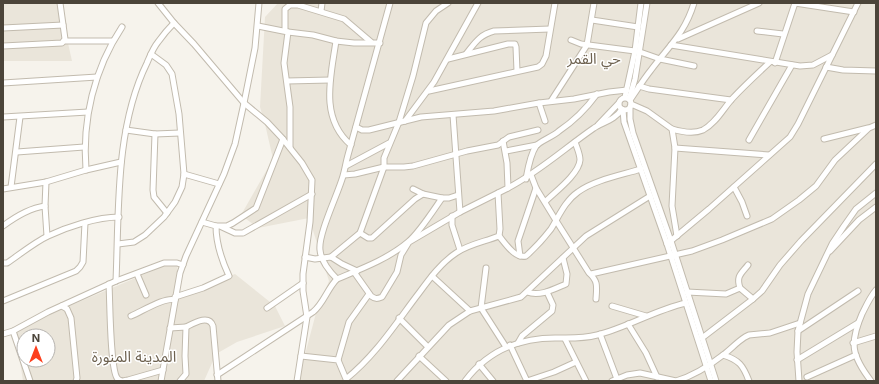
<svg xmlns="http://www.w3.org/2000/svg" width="879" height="384" font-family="Inter,'Noto Sans Arabic',sans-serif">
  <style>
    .residential { fill: #eae5da; fill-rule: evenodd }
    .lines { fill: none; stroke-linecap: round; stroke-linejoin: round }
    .minor-casing { stroke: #c2bbae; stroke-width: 7 }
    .minor { stroke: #fff; stroke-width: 5 }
    .labels { text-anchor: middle; stroke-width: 3; stroke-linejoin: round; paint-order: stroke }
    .neighbourhood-label { font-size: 15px; fill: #6e6250; stroke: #fff }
  </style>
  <rect width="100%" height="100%" fill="#f6f3ec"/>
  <g class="residential">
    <polygon points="3,3 59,3 72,61 3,61"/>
    <polygon points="278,3 876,3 876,381 298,381 316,313 329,281 309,218 258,228 241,215 273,159 265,124 260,107 265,17"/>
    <path d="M 178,260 L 175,299 L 235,274 L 275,306 L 285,326 L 237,342 L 216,354 L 204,381 L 23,381 L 15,329 ZM 24,336 L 48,336 L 48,360 L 24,360 Z"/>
  </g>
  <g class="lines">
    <defs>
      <g id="minor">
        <polyline points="158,3 174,23 194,44 244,103 267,122 282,138 302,163 312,180 310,222 303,274 303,291 307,317 297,381"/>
        <polyline points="448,3 436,11 426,23 413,76 399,122 384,158 384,167 404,167 413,166 467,151 498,145 509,137 538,130"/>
        <polyline points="795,3 854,12"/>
        <polyline points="321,11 322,3"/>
        <polyline points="592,20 638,27"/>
        <polyline points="258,26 288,32 284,63 290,107 290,147"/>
        <polyline points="3,28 63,25"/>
        <polyline points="285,30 285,9 290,5 298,5 344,19 371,42"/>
        <polyline points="757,31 783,34"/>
        <polyline points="288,32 313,35 336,41 354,43 380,43"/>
        <polyline points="678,39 759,3"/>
        <polyline points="571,40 581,44 635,51"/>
        <polyline points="64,41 113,41"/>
        <path d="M 336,41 C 331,76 319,118 351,145"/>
        <polyline points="671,45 800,66 813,65 832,55"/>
        <polyline points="3,46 62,43 65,39 60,3"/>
        <polyline points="640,52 660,59 694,66"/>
        <path d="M 466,54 C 475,43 479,35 494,31 L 550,29"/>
        <polyline points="448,59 508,44 515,44 516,47 517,71"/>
        <polyline points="775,63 795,3"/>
        <polyline points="826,67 843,70 876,71"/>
        <polyline points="287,81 330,80"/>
        <polyline points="3,83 97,77"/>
        <polyline points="639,86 649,89 731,100"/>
        <polyline points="429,91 538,67 542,64 546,56 555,3"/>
        <polyline points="630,96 635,79 647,3"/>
        <polyline points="625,97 635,51 641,3"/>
        <circle cx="625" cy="104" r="6"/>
        <path d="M 630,100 C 637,90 643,80 651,70 C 669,46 685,33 694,3"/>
        <polyline points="551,101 587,45 594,3"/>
        <polyline points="539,103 545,121"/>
        <polyline points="631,104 647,111 672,129 675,148 672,206 677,236"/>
        <polyline points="630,107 630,119 633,133 671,241 716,381"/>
        <polyline points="623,110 624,122 667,244 711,381"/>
        <polyline points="453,115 460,212"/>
        <polyline points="3,117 88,112"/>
        <polyline points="405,121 434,82 478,3"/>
        <polyline points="598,125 618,104"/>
        <polyline points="356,127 362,130 369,130 421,117 494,111 539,103 574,99 609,92 627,90"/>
        <path d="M 672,129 C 682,132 694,134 703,130 C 716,123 723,109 732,99 C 744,86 757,74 770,62"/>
        <polyline points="126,130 155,134 180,133"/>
        <polyline points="155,134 153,190 154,197 167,213"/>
        <polyline points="824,139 868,128"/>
        <polyline points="749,140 792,65"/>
        <polyline points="675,148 769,155"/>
        <polyline points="506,151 537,145"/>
        <polyline points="17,152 84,147"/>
        <polyline points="346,166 389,143"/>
        <path d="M 86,170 C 82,120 94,69 122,27"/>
        <polyline points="184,174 219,184"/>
        <polyline points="344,175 355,174 384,167"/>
        <path d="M 531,175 L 536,188 L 555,219 L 589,273 C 598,281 597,286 596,299"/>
        <path d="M 526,179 C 528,168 530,155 536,146 C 540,141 554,136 559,131 C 574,121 586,109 597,94"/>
        <polyline points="46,182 45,206 47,236"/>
        <polyline points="11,187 20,117"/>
        <polyline points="734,187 742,202 747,216"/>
        <path d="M 508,188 C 539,172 565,148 594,128 C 604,122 616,119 622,109"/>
        <polyline points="3,189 46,182 86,170 121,162"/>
        <polyline points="413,189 423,194"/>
        <polyline points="442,198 449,198 458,195"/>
        <path d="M 546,201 C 555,192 579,174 580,160 C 580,154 577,148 575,142"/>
        <polyline points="452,216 452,225 460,250"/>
        <path d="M 3,226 C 15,217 30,208 45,206"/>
        <polyline points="216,226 227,226 233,223 256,208 283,139"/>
        <polyline points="222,227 235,233 243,233 312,194"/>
        <path d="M 360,233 L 368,238 L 372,238 L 415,199 L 423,194 L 442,198 C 433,211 419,233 408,242 C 388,259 361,269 337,279 C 330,272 321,261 320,250 C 318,234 338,194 343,176 C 345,169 346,162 348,155 L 390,3"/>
        <path d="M 499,236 C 505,243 515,259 526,256 C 535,248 544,238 551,229 C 559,216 565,201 578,192 C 594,180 622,175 641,169"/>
        <polyline points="118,244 134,242 145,235 164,217 175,202 182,187 184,174 179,114 172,74 166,65 151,54"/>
        <polyline points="667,244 709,209 790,137 798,124 858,3"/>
        <polyline points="830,251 859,220 876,207"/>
        <polyline points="520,256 518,241 536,188"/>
        <polyline points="305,257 315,259 331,257 342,264 357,271"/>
        <polyline points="331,257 360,233 384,167"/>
        <path d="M 3,263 L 7,263 C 19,255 35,242 48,236 C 67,227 97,217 119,217"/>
        <polyline points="486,268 481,308 506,347"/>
        <path d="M 354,272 L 371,296 C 375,299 377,299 382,297 L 397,272 L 401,255 L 409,242 L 460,212 L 508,188 L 507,163 L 503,141"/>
        <polyline points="137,274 146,295"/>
        <polyline points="591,274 692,251 722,240 772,219 799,200 816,186 835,160 869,128 876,125"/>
        <polyline points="432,276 470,311"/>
        <path d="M 116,281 C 119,210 115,128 147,63 C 150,56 153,48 158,42 C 163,35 168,29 174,23"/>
        <path d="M 109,284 C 110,301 110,367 117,378 C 120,382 124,381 128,380 L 163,370"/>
        <path d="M 740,288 C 736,276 741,274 748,265"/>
        <path d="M 527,292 C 540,297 554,289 566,284 L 567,274 L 563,258"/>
        <polyline points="687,292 726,294 740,288 753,299"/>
        <path d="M 175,297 L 203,288 L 229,276 C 222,261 216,244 216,226 L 202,222"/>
        <polyline points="3,301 76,271 80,267 83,262 85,223"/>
        <polyline points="62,306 67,309 71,318 77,378 76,381"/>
        <polyline points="612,306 646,316"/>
        <polyline points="267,308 303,283"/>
        <path d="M 131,316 C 141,312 166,296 175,300"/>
        <polyline points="399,318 428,347"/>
        <polyline points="628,324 646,353 657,377"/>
        <path d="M 186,327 C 194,323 209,314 213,326 L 218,381"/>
        <polyline points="170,328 186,327 185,356 186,374 180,381"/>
        <polyline points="13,331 30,381"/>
        <polyline points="798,331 858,291"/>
        <polyline points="3,334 13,331 48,312 116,281 164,263 177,263 183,265"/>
        <polyline points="600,334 617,379"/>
        <polyline points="702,338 753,299 762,291 780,265 801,241 876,164"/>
        <polyline points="565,339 586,381"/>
        <polyline points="518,343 522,336 552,311 553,305 547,292"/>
        <polyline points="853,343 876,336"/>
        <polyline points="510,345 526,379 527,381 554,372 576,362"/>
        <path d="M 723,355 C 739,360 743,365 749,381"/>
        <path d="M 301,356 L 338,360 L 346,379 C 376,355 396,323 419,293 C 430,278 441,263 456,253 C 469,244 484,242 499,236 L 500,229 L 498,193"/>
        <polyline points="419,356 446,381"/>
        <polyline points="338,360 349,322 369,294"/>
        <polyline points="797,360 858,323"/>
        <polyline points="479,364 493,381"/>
        <path d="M 217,375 L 313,312 C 324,303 327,289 337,279"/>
        <polyline points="807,377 856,355"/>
        <polyline points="161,381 180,273 186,256 224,174 235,144 244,103 255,48 259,3"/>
        <polyline points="397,381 449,325 470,311 521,297 586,236 650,196"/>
        <path d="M 465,381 C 487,352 518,338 555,338 C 570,338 582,339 597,335 C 628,327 655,310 686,303"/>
        <path d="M 612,381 L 627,375 L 640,373 L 676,381 C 693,376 709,366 723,355 C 731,349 737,342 745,337 L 749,335 L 770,333 L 800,323"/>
        <polyline points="799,381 797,352 798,331 808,294 832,244 844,226 856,209 876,193"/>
        <path d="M 871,381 C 852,356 849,344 862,314 C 866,306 870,297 876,290"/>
      </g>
    </defs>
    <use href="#minor" class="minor-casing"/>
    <use href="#minor" class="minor"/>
  </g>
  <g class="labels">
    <g class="neighbourhood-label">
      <text x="594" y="64">حي القمر</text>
      <text x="134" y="362">المدينة المنورة</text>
    </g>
  </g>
  <rect width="879" height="384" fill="none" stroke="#4b4439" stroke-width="8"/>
  <g transform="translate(36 348)"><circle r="19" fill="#ffffff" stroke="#b7b4b0"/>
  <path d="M0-3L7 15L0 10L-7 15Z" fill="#fc3f1d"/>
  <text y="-6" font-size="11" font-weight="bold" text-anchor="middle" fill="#4b4439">N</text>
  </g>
</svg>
